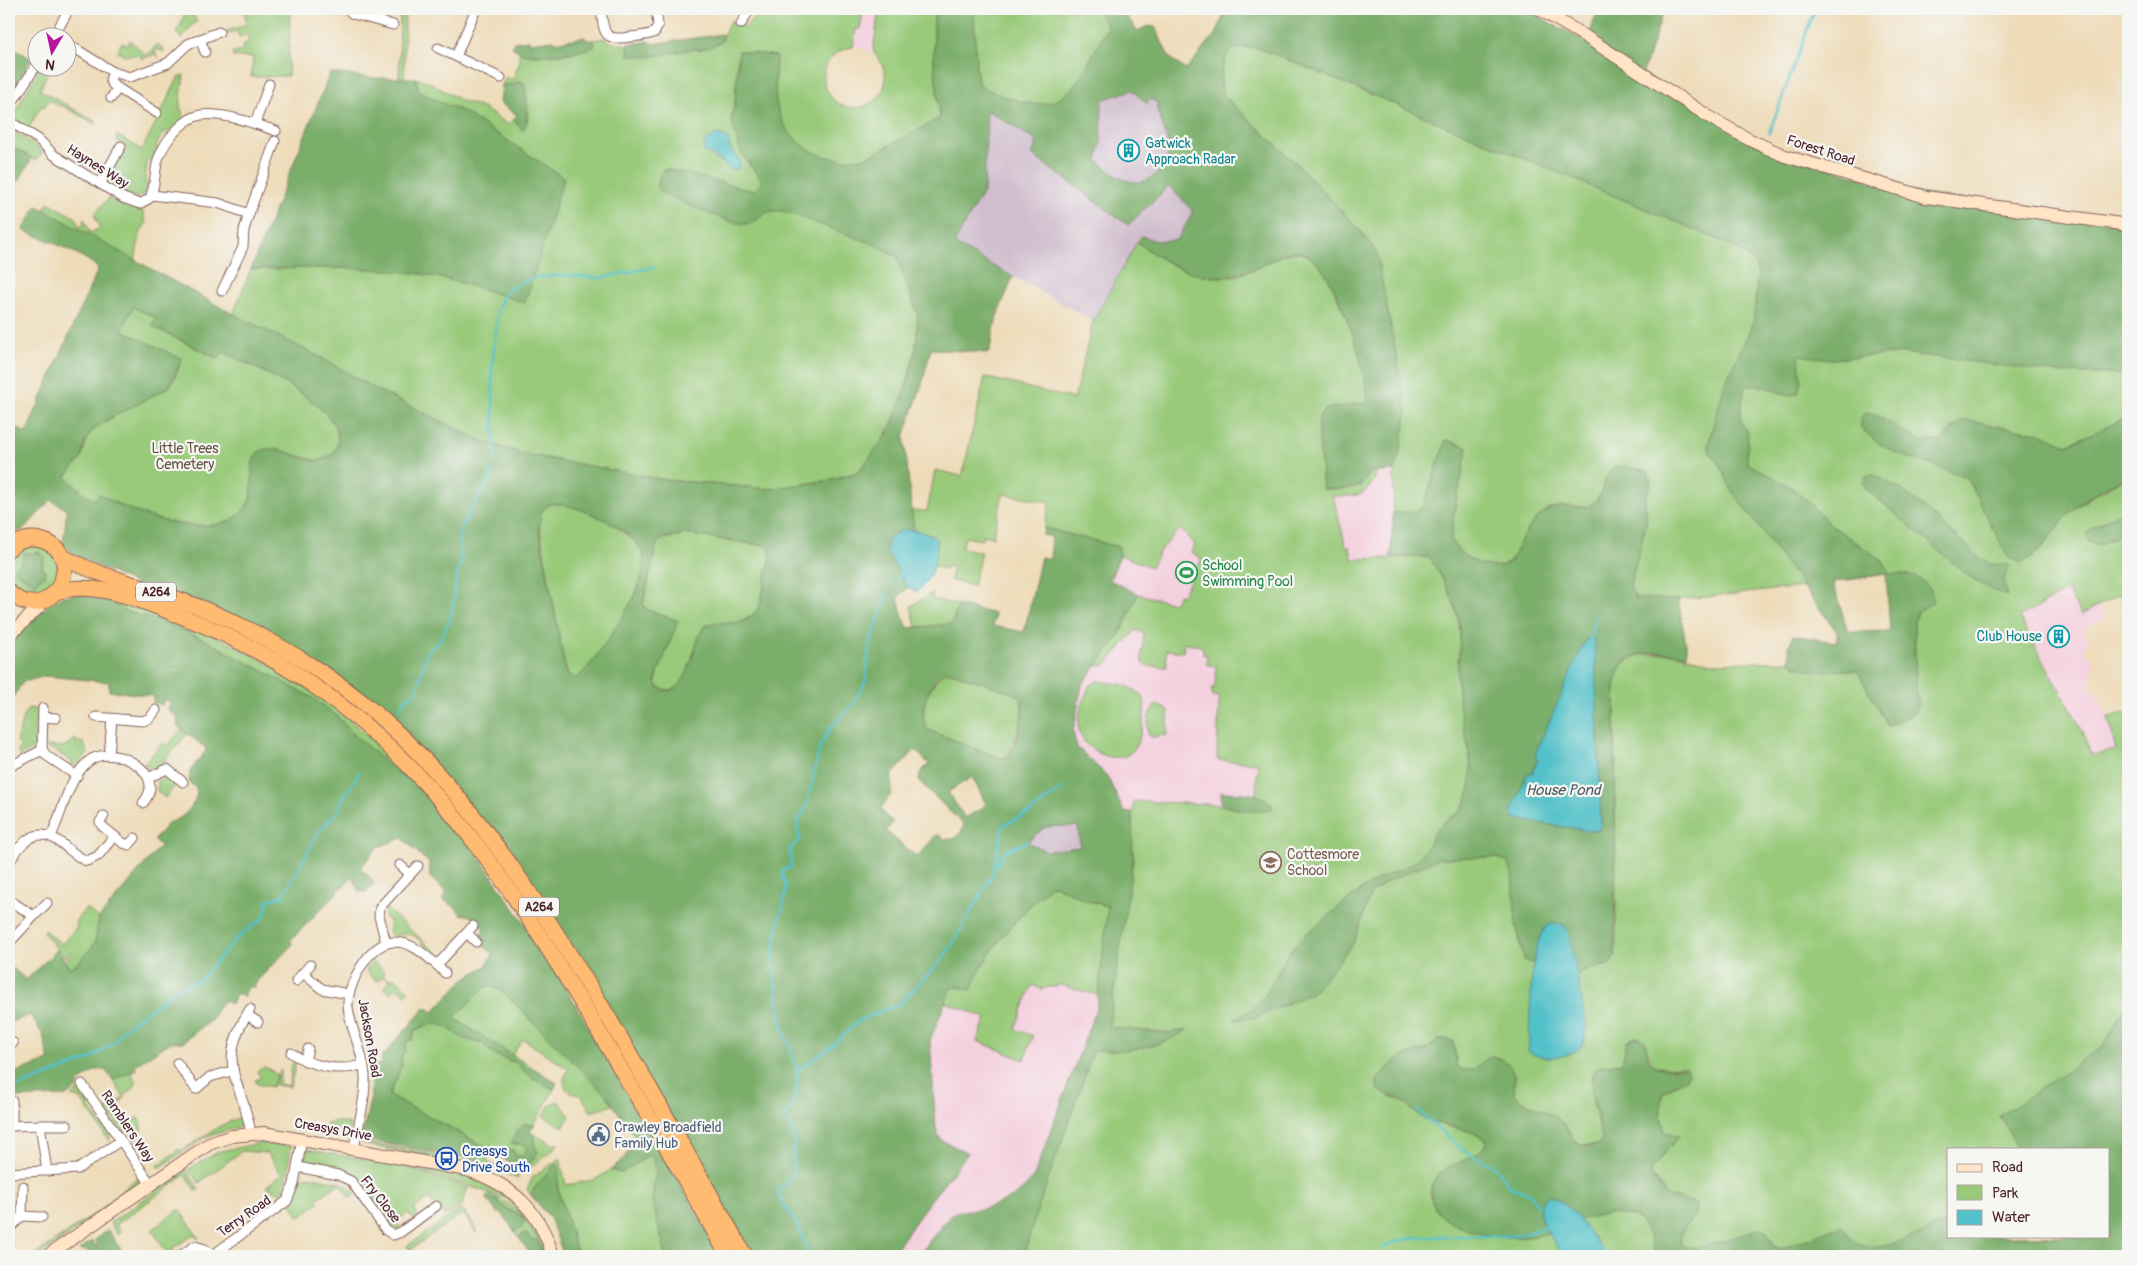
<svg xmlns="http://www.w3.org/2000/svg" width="2137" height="1265" font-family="Pangolin,sans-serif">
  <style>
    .built { fill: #f4cfde }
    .industrial { fill: #d0bdce }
    .green { fill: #99ca7a; stroke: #727452; fill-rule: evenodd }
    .forest { fill: #7aae6a; stroke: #62664a; fill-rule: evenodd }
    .water { fill: #53c1c9; stroke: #4e707a }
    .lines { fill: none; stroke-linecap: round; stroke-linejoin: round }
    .stream { stroke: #53c1c9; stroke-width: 2.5 }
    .street-casing { stroke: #83615d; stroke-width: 11 }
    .secondary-casing { stroke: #83615d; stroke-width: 14 }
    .highway-casing { stroke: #83615d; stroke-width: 17 }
    .street { stroke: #fff; stroke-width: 9 }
    .secondary { stroke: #ffe4c6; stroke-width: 12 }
    .highway { stroke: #febb71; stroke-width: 15 }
    .labels { text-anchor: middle; stroke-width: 4.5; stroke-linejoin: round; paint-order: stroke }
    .shield { fill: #f6f6f2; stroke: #7e6067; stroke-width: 1 }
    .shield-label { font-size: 12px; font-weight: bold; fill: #4a1f2b }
    .culture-label { font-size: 14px; fill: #0d838f; stroke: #f6f6f2; text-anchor: start }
    .street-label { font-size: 14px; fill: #4a1f2b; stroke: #f6f6f2 }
    .park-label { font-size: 14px; fill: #625243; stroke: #f6f6f2 }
    .leisure-label { font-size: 14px; fill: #27864d; stroke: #f6f6f2; text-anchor: start }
    .education-label { font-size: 14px; fill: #785e54; stroke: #f6f6f2; text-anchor: start }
    .service-label { font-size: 14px; fill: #4e5e75; stroke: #f6f6f2; text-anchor: start }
    .transit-label { font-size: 14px; fill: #164399; stroke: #f6f6f2; text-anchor: start }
    .water-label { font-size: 15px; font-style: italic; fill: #4d5862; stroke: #f6f6f2 }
  </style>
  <rect width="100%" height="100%" fill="#f6f6f2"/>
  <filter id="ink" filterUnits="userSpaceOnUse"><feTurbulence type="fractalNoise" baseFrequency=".02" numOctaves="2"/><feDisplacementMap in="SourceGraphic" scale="10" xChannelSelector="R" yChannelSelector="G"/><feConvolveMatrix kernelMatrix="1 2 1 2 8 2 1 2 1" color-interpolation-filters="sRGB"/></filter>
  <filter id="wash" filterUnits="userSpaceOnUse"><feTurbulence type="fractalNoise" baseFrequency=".0096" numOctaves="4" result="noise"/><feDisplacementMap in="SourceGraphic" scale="20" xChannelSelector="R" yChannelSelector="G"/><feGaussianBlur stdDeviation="1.12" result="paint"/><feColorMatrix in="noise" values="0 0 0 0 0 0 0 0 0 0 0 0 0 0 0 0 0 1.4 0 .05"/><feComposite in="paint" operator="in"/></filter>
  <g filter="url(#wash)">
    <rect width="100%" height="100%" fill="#eedcb9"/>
    <g class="built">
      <polygon points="866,9 879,9 874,54 864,48 853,47 856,28 860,28 863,11"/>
      <polygon points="1394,471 1391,557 1430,557 1042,1186 1019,1192 986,1208 951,1214 920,1253 893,1254 927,1205 968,1153 941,1140 934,1119 930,1040 951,988 1108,906 1072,755 1075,683 1103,657 1120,634 1110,580 1120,555 1119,547 1251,493 1331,475"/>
      <polygon points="2068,591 2081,615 2098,606 2105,618 2082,629 2090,643 2084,647 2095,664 2091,666 2093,674 2090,684 2108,717 2116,750 2092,756 2077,720 2019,617"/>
    </g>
    <g class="industrial">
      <polygon points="1133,90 1147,104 1150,98 1158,103 1168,151 1166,161 1158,172 1145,180 1133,183 1116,177 1097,160 1101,143 1102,100"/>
      <polygon points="987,109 1038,141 1128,225 1169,186 1191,207 1191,216 1177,240 1156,241 1141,236 1093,321 954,244 984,190"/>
      <polygon points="1079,826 1080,847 1045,851 1027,842 1045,827"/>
    </g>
    <g class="green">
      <polygon points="186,9 190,9 197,22 192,25 182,39 175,32 180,27"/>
      <polygon points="243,9 290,9 288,76 251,77 253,57 232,57 233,51 234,53 243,50 242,45 249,42 247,34 239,37 237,31 222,36 221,33 247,24"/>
      <polygon points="400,9 405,9 404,75 406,78 399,79"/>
      <path d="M 759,9 L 866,9 L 863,11 L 860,29 L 856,29 L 853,47 C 842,49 831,54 826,66 C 823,74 823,84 828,92 C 846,125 897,102 883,67 C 881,60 876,57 873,51 L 879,9 L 934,9 L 934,61 L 940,118 C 915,133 887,154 858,160 C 823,168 784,141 777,106 C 774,89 775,73 776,56 L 739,51 L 738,57 L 735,103 L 731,119 L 744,158 L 762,180 L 873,233 L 897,257 L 918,315 L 916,348 L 901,404 L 883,441 L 858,472 L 824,481 L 770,489 L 666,480 L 509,451 L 482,441 L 377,390 L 320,357 L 233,314 L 251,269 C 314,269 379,264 441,278 C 469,284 497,294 525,302 L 511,143 L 456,108 L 441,104 L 419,92 L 416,78 L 429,82 L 462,101 L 483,108 L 509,125 L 514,119 L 518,126 L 527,122 C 529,109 525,98 525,84 L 518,81 L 513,85 L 502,85 L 506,77 L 512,80 L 519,64 L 519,51 C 526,57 567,55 577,52 C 583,51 589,46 595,43 L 593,40 L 604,38 C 612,44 622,45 631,44 L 628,47 L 648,57 L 694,49 L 699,50 L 720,43 L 730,21 L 745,28 ZM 720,134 L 728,139 L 731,150 L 738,158 L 725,165 L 723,162 L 715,159 Z"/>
      <path d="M 974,9 L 1096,9 L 1108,27 C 1069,98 1065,125 979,86 L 976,67 Z"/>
      <polygon points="130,40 146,55 158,44 165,50 163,52 158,49 155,53 159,58 155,54 141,59 142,55 124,55 117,52 122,42 128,45"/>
      <path d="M 1253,47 L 1277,55 L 1729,244 C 1743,253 1755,258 1758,275 L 1831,359 L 1904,353 L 2081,374 L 2128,374 L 2128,417 L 2067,445 L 2040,551 L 2068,514 L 2089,498 L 2128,476 L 2128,508 L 2095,526 L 2098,545 L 2128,532 L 2128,605 L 2125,606 L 2120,594 L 2081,615 L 2067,591 L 2019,617 L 2077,720 L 2092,755 L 2116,750 L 2108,717 L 2128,712 L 2128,1256 L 1793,1256 L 1837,1228 L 1781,1249 L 1775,1247 L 1771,1239 C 1757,1239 1742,1239 1728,1241 C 1718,1242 1681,1262 1680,1239 C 1680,1229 1691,1222 1696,1213 L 1696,1205 L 1689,1201 L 1668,1197 L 1652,1176 L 1651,1170 L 1678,1136 L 1666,1132 C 1660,1120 1659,1104 1663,1091 L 1679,1084 L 1681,1067 C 1640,1070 1657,1060 1640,1038 L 1634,1037 L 1627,1042 L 1622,1063 L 1600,1066 C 1597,1072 1593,1079 1592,1085 C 1589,1103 1601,1123 1602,1140 L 1598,1145 L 1581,1144 L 1572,1139 L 1565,1125 L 1519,1099 L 1514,1095 L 1515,1074 L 1485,1060 C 1477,1069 1469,1074 1457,1067 L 1454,1048 L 1434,1043 L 1429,1048 L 1404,1056 L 1389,1096 C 1406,1100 1420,1116 1436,1123 C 1451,1129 1477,1129 1487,1142 C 1478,1164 1440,1161 1432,1185 C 1427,1198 1434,1210 1445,1217 C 1479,1239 1508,1237 1547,1232 C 1558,1231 1568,1223 1579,1219 C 1595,1214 1622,1209 1638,1219 C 1649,1225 1653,1245 1655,1256 L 1014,1256 L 1073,1101 L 1126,902 L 1133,859 L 1131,826 L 1134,801 L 1255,806 L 1258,763 L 1217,760 L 1219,697 L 1213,696 L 1211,688 L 1215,688 L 1216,666 L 1207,665 L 1207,655 L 1203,655 L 1203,647 L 1184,642 L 1183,652 L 1166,650 L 1167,667 C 1133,667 1142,662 1144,634 L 1136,630 L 1106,665 L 1096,666 L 1123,628 L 1138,594 L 1174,603 L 1179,594 L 1182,595 L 1202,559 L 1191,552 L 1195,545 L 1180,529 L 1159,552 L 1151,567 L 1120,555 L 1119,547 L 1044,528 L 1050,502 L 1003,494 L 993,537 L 983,535 L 982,540 L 965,537 L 962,548 L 981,552 L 973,586 L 950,580 L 953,567 L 947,566 L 946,569 L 933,566 L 914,531 L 911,511 L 927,511 L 935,470 L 962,476 L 985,377 L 1074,399 L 1093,321 L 1137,242 C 1163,261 1191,279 1225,277 C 1271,275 1294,221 1330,280 L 1358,345 L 1377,254 L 1368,239 L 1302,169 L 1224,96 C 1217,82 1220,54 1237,48 C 1242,46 1248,47 1253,47 ZM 1447,440 L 1468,447 L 1454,511 L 1451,540 C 1459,558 1494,576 1511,561 L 1525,535 L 1540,515 L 1550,508 L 1588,507 L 1595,502 L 1600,494 L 1607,475 L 1623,466 L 1648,472 L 1651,483 L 1645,497 L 1630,587 L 1636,598 L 1678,600 L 1803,587 L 1886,574 L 1934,601 L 1919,611 L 1914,621 L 1917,709 L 1909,716 L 1888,726 L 1857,670 L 1818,670 L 1793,664 L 1790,661 L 1711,663 L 1674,653 L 1639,655 L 1622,664 L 1617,674 L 1615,688 L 1616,939 L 1615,956 L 1609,965 L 1584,970 L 1520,949 L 1512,872 L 1507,861 L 1495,857 L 1439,858 L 1444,823 C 1493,796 1463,737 1458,694 C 1455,675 1460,654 1460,634 C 1459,604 1444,582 1430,557 L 1352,559 L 1350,547 L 1346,547 L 1333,496 C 1359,496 1366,498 1378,472 L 1394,471 L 1393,513 C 1400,513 1410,514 1417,512 C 1429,507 1442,454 1447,440 ZM 1369,475 L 1360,486 L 1323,489 L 1322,477 ZM 1948,1149 L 2108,1149 L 2108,1236 L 1948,1236 Z"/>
      <polygon points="40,68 44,68 42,71 47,74 40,90 96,122 95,124 61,105 60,106 49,100 44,107 41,106 28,129 13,119 13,115"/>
      <polygon points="184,75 180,107 185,119 170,131 165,132 156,145 158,149 147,164 145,181 147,185 144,194 137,197 128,195 127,196 106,181 121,152 125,153 128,148 117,141 118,139 115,137 117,135 142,150 179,76"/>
      <polygon points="9,128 34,144 43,152 36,160 9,145"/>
      <polygon points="109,198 127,208 143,211 146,223 140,234 135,261 44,210 48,202 76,218 79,227 83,226 84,219 90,233 100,228 94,214"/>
      <path d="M 133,307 L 156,318 L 152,326 L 218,359 L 223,352 C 249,366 363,411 333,454 L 318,461 L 279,451 L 253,461 C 252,476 255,493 247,506 C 220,547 132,515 100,494 L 94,501 L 65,477 L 81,459 L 88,436 L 97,426 L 169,387 L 172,384 L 182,360 L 122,330 Z"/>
      <path d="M 550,504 C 583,499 617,526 640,546 L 684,534 L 768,546 L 771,555 L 760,604 L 756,613 L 741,622 L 707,624 C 692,643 694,676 674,690 L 661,689 L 656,683 L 659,668 L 649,611 L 643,607 L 583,674 L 576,678 L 569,677 L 564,663 L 539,524 L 541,511 Z"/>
      <path d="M 34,545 C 38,546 45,547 49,550 C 70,569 45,603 21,589 C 8,581 4,558 19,549 C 23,547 30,546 34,545 ZM 27,552 L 44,561 L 39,578 L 31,583 L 15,571 Z"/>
      <polygon points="930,594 933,594 932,599 958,605 952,623 944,626 916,627 911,606"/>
      <path d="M 105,599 C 190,617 281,664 349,719 C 372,738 393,760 416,781 L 395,771 L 350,731 L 337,716 L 313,698 L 203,639 L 162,622 L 125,611 Z"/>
      <path d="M 945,672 L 953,672 L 1017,695 L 1022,700 L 1021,723 L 1009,755 L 1004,758 L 994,756 L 928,730 C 914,712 930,685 945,672 Z"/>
      <path d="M 1097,681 C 1113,683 1134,684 1144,699 C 1146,713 1142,745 1129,754 C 1113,765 1083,749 1079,731 C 1076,716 1084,699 1089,686 Z"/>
      <path d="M 1156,705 L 1169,710 L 1167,735 L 1152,737 L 1148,734 C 1147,725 1148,711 1156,705 Z"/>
      <polygon points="29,708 39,710 38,721 34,727 35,747 20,756 17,751 21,745 16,742 24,714"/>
      <polygon points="181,730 187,734 159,767 151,769 144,764 162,743 167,746"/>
      <polygon points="76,739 76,742 83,742 88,754 76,766 72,765 71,761 52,749 49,750 47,746 63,747"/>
      <polygon points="167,776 174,782 178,782 165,798 157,791 158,781"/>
      <path d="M 1055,885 L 1085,900 L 1108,906 L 1100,996 L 1061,985 L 1041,989 L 1032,985 L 1015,1029 L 1033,1036 L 1024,1060 L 977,1041 L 986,1018 L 945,1002 L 951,988 L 959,987 L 971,989 C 985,951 1021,914 1050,886 Z"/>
      <polygon points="86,908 99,918 95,943 80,961 70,968 66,964 66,960 72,953 70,952 65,958 43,932 44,930 62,944 77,927 76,920"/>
      <path d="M 386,908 L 438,954 L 437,955 L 430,954 C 426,946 417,934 406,934 C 399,934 397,937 390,934 L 389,920 L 385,918 Z"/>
      <polygon points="373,961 384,971 383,975 388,979 395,978 409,991 406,995 397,988 389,993 384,988 389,981 384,976 377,981 367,973 367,968"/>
      <polygon points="492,986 503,992 607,1096 613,1105 591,1112 581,1095 570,1093 564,1086 565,1083 563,1081 568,1069 523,1039 512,1055 453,1018 485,987"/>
      <path d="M 442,1023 C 453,1032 467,1043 482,1042 C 489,1054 504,1060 518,1063 C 523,1071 532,1074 536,1081 L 554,1089 L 534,1125 L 524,1124 L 516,1144 L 522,1144 L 527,1148 L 523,1155 L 516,1156 L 513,1150 L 498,1150 L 494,1155 L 489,1153 L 487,1162 L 519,1177 L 517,1179 L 476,1160 L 479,1155 L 489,1152 L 486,1147 L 389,1095 L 402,1065 L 401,1056 L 405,1052 L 406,1042 L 414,1035 L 414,1031 L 426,1025 Z"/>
      <polygon points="293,1062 296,1063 290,1087 275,1085 277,1075 272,1087 257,1084 255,1080 261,1078 257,1071 265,1067 278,1075 281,1070 279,1084 289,1086 291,1073 289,1071"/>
      <polygon points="131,1072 136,1082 134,1088 123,1096 113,1080"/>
      <polygon points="80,1088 90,1103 89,1107 102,1126 106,1126 111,1133 109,1141 80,1098 71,1096"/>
      <polygon points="126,1096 118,1106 110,1110 123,1127 138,1117 142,1124 140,1136 136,1140 128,1129 122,1132 106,1110"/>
      <polygon points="558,1101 570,1116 563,1127 543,1116 549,1106"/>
      <polygon points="242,1116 242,1126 206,1137 159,1168 157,1166 179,1149 181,1151 220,1126"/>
      <polygon points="333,1121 350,1124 348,1137 325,1133 327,1123 331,1124"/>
      <polygon points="533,1134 554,1145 558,1143 553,1150 524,1172 520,1170 536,1157"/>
      <polygon points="361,1142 445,1156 444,1160 366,1145"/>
      <polygon points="261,1143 291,1146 287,1179 282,1194 266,1186 282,1175 267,1153 242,1151 199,1183 188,1169 220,1151"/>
      <polygon points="306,1149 400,1166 468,1188 462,1205 445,1216 436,1203 433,1204 429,1198 414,1209 418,1216 413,1219 408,1213 396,1221 401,1228 394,1230 389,1227 363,1189 352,1178 306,1164 304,1155"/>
      <polygon points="651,1154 656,1170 652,1201 666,1256 578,1256 558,1190 558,1165 534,1188 531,1195 527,1189 533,1177 560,1158 566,1185 594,1180 611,1170 621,1173"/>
      <path d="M 397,1163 C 447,1171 506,1176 534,1225 C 539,1234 544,1246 548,1256 L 545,1256 L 531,1225 L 508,1199 Z"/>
      <polygon points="186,1170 199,1189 196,1191 185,1175 116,1225 121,1232 117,1235 110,1223"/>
      <polygon points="140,1175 140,1182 136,1188 38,1256 33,1256 100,1210"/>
      <polygon points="306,1176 344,1183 357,1194 350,1198 339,1184 317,1199 319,1203 299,1217 291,1204 299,1182"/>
      <path d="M 495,1197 C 516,1205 528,1221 538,1241 L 532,1240 L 528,1235 L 521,1235 L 519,1238 L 514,1231 L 524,1218 L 500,1205 Z"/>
      <polygon points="462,1208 476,1228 476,1233 463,1213 410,1250 407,1246"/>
      <polygon points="180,1210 199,1238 198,1239 194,1234 172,1249 176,1256 169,1256 152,1230 176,1211"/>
    </g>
    <g class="forest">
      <path d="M 934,9 L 974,9 L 976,67 L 979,86 C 1065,125 1069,98 1108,27 L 1096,9 L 1122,9 L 1137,31 L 1148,26 L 1155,27 L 1169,57 L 1186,70 L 1217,32 L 1226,9 L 1524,9 L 1587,42 L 1598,9 L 1664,9 L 1643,73 L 1750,140 L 1892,189 L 2128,225 L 2128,374 L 2059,373 L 1904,353 L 1831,359 L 1799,355 L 1801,381 L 1798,394 C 1781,399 1762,379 1745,387 L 1741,409 L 1741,421 L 1748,434 L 1747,463 L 1795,490 L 1834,527 L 1883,561 L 1890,574 C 1909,572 1931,578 1934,601 L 1919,611 L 1914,621 L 1916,688 L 1919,703 L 1917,709 L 1909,716 L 1888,726 L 1857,670 C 1838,669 1804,676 1790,661 L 1789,647 L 1793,635 L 1834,642 L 1837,642 L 1837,632 L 1732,491 L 1719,463 L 1710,453 L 1708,444 L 1724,386 L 1753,323 L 1758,275 L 1756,264 L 1751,258 L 1729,244 L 1277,55 L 1253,47 L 1234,49 L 1226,57 L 1222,70 L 1221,86 L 1224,96 L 1302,169 L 1368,239 L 1377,254 L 1407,412 L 1400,452 L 1394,471 L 1371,472 C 1361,492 1343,489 1323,489 L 1318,428 L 1319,415 L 1327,409 L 1365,402 L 1368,399 C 1366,368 1334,256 1299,252 C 1287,250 1275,259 1264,264 C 1213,289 1181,274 1137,242 L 1142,236 L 1156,241 L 1177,240 L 1191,216 L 1192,210 L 1169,186 L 1128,225 L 1032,155 L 1037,141 L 987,110 L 984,190 L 954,244 L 1013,277 L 997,316 L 989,353 L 931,349 L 922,384 L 904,437 L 914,531 C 899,530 886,533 886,550 L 908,588 L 898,597 L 902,614 L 908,628 L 950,624 L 953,621 L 958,605 L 995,614 L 993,626 L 1024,632 L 1041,557 L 1050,559 L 1052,537 L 1043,535 L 1044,528 L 1119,547 L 1120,555 L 1110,580 L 1138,594 L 1120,634 L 1082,685 L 1073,732 L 1077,747 L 1107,776 L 1124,812 L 1132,813 L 1133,859 L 1109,1027 L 1165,1033 L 1187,1030 C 1159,1048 1127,1053 1094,1050 L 1034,1220 L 1024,1256 L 750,1256 L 500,841 L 336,677 L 72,554 L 63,543 L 67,510 L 51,500 L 24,529 L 9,535 L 9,423 L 26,433 L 98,269 C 88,255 40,238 23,230 L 37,206 L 233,314 L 320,357 L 377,390 L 482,441 L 524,454 L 666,480 L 770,489 L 824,481 L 858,473 L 890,430 L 908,383 L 916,348 L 918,315 L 897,257 L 876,245 L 786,212 C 759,207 762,222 748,224 C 732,226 678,200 661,193 L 657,185 L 662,171 L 667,169 L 750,190 L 756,190 L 762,180 L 741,153 L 731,119 L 735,103 L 739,51 L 776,56 C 775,73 774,90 777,107 C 787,148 831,168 869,156 L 940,118 L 934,61 ZM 1132,90 L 1147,104 L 1150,99 L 1158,103 L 1156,107 C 1161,121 1168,138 1168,152 C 1168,160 1163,167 1157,173 C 1136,193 1115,176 1097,160 L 1101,143 L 1102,100 ZM 133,307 L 156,318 L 152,326 L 219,359 L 223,352 C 250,366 363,411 333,454 C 311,474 281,438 258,452 C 246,466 257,488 248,504 C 224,548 131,515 100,494 L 93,500 L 65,477 L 81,459 L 85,442 L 92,431 L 107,420 L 169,387 L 182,359 L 122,330 ZM 550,504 C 572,501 639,531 643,554 C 645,567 640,583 635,595 C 628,610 589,672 576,678 L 567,675 L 564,663 L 539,529 L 541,511 ZM 684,534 L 768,546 C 774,554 768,567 766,576 C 761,603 760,624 726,623 C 718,622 711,622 704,627 C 692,642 688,707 657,687 L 656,679 L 678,621 L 646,609 L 643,604 L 657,544 L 663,538 ZM 1886,574 L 1890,631 L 1850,632 L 1846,626 L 1833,582 ZM 948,671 L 1017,695 L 1022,700 C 1024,712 1018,745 1009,755 C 1005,759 999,758 994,756 L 928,730 C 916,715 931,674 948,671 ZM 915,750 L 929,764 L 920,773 L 919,781 L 964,825 L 961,832 L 954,839 L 944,839 L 937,834 L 917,857 L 886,831 L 893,822 L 885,816 L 881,808 L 891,794 L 892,775 ZM 972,777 L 986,804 L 982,808 L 965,818 L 948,792 ZM 1078,826 L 1080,847 L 1046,851 L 1027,842 L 1045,827 ZM 1055,885 L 1085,900 L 1108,906 L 1097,1006 L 1034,1176 C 1024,1193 1001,1205 982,1209 C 972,1211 961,1209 951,1214 L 920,1253 L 893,1254 L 927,1205 L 968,1153 L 941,1140 L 936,1129 L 930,1040 L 951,988 L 959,987 L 971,990 C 985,951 1021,914 1050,886 Z"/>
      <path d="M 722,34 L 723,40 C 718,45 701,51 694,49 L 648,57 L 629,55 L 628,47 L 631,44 L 649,41 L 653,44 Z"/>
      <path d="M 585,37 L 586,40 L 593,40 L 595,46 C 586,52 537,57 526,54 C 521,53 517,50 512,47 L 514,42 L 529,40 L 529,43 L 554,40 L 555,42 Z"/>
      <polygon points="9,46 32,59 9,95"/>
      <path d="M 330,73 L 376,78 L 416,78 L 419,92 L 469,115 L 564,178 L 525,303 C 497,294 469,284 441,278 C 379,264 314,269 251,269 Z"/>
      <path d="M 518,81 L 522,81 C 527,87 530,124 523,131 L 514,119 L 517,115 L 500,103 L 502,85 L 513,85 Z"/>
      <polygon points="9,145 32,158 18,182 14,184 9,181"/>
      <path d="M 1873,413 L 1920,441 L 1941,441 L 1960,421 L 1969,421 L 2040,433 L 2067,445 L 2128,417 L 2128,476 C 2107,486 2083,498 2067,516 C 2052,532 2044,553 2022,562 L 2010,559 L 2006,554 L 1967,477 L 1896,453 L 1878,443 L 1861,428 L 1860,420 L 1864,414 Z"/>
      <path d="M 1446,440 L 1468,447 L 1454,511 L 1451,540 C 1459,558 1494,576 1511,561 C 1522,537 1536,506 1566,506 C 1575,506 1585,510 1593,504 C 1604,495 1604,478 1614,467 L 1623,466 L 1648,471 L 1651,483 L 1645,498 L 1647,520 L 1630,587 L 1636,598 L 1678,600 L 1688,655 C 1670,652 1634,648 1621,666 C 1617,672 1616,680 1615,688 L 1615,956 L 1609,965 L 1591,968 L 1577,975 L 1539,939 L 1534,964 L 1524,960 L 1516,924 L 1512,872 L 1507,861 L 1495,857 L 1439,858 L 1387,882 L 1371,894 L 1353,944 L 1313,992 L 1256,1018 L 1234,1019 C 1280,998 1271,965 1303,937 C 1326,918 1349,897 1375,881 C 1388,873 1408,869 1419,858 C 1428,849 1431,835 1439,827 C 1453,810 1466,819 1470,787 C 1475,755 1460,726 1458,694 C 1456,674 1460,653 1460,633 C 1459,604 1444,582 1430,557 L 1391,557 L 1393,513 L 1416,512 L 1423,507 ZM 1582,647 L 1595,648 L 1601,824 L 1599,830 L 1591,831 L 1520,820 L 1513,817 L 1527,774 L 1532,773 Z"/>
      <polygon points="1873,474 1902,490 1928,511 1979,557 1990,564 2009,565 2004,580 2007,596 1980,584 1964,572 1865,488 1863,482 1866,476"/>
      <polygon points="2128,508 2128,532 2098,545 2089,543 2087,533 2090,529"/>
      <polygon points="24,552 31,554 38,552 45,557 41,567 45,571 44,577 39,578 36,584 15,571 15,567 22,562"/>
      <path d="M 78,594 L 105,598 L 125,611 L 162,622 L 203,639 L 313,698 L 337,716 L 350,731 L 395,771 L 416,781 L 474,850 L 548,958 L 722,1256 L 666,1256 L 652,1201 L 656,1170 L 651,1154 L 621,1173 L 611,1170 L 625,1157 L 636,1138 L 607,1096 L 503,992 L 492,986 L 485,987 L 454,1018 L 557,1083 L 554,1089 L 536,1081 C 533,1075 528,1076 524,1071 C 520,1069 520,1064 516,1063 C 502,1056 491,1056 482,1042 C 450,1044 452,1010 414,1031 L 413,1039 L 406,1042 L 405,1052 L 401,1056 L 402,1065 L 389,1095 L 486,1147 L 489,1153 L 482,1153 L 476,1160 L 361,1139 L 371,1097 L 370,1066 L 381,1064 L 382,1055 L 387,1053 L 390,1047 L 426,1007 L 433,1012 L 464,979 L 486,966 L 493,954 L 481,943 L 479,937 L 484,929 L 471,916 L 461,914 L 455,907 L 442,899 L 447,893 L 430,877 L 429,863 L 402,838 L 378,847 L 360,868 L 375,882 L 367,892 L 359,892 L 353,876 L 290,941 L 293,944 L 258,980 L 253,988 L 249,986 L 243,997 L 237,993 L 231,1004 L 225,1001 L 222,1002 L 211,1020 L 183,1042 L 171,1042 L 134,1066 L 137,1069 L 113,1080 L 105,1070 L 96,1070 L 77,1083 L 79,1086 L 66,1096 L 9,1098 L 9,1075 L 49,1060 L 43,1035 L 30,1015 L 9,1023 L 9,972 L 13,968 L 26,980 L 57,950 L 70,968 L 80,961 L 95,943 L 99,918 L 160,846 L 154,840 L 169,822 C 183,820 197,804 197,790 L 189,782 L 190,771 L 205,752 L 206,748 L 177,726 L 178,717 L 167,709 L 171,703 L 166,699 L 162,705 L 153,702 L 154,696 L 109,691 L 109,682 L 46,676 L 23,682 L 9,703 L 9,641 L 43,609 L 61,597 Z"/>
      <path d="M 1221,792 C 1236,793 1266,791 1273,807 C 1264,817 1232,808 1221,805 Z"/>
      <path d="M 2128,1005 L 2128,1256 L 1655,1256 L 1650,1236 L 1638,1218 L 1610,1213 L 1578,1220 L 1557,1198 L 1540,1215 L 1550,1232 C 1520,1246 1419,1233 1432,1186 C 1438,1161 1478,1164 1487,1141 C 1478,1130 1440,1125 1425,1119 C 1414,1115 1410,1105 1401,1100 C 1392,1095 1384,1095 1377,1088 L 1377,1080 L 1395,1061 L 1404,1056 L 1429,1048 L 1439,1040 L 1447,1039 L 1453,1041 L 1457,1067 C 1473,1076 1478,1064 1491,1056 C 1514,1060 1516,1074 1514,1094 L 1519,1099 C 1531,1106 1547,1111 1558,1119 C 1573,1129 1568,1150 1597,1145 L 1602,1140 C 1601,1125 1584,1081 1595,1069 C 1600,1064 1615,1065 1622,1063 L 1627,1042 C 1634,1037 1638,1036 1645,1041 C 1647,1047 1646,1053 1648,1058 C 1653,1073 1675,1067 1686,1068 L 1688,1074 L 1686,1079 L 1663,1092 C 1659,1104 1660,1120 1666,1132 L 1679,1136 L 1651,1170 L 1652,1177 L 1668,1197 L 1690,1201 L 1696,1205 L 1696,1213 C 1692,1221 1683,1226 1681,1235 C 1672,1265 1749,1231 1759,1228 L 1767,1232 L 1775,1247 L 1781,1249 L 1842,1226 C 1846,1231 1852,1240 1858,1243 C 1882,1255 1924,1230 1948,1223 L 1948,1236 L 2108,1236 L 2108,1149 L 2018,1149 L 2000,1116 L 2102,1047 C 2112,1034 2116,1017 2128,1005 Z"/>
      <polygon points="524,1124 534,1125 530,1132 533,1134 534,1144 538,1152 529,1165 520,1170 514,1167 514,1164 494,1155 498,1150 513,1150 516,1156 523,1155 527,1148 521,1144 513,1144 511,1142 519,1128"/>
      <path d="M 554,1165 L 558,1165 L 559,1168 L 558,1190 L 578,1256 L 564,1256 L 550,1218 L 531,1195 C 536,1181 547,1177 554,1165 Z"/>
      <path d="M 488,1194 L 495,1197 C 504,1210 511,1210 524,1218 L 523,1227 L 514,1231 L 501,1212 L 498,1214 L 486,1197 Z"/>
      <polygon points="108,1230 125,1256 91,1256 85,1250 82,1251 80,1249 92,1241 96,1247 97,1244 95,1240"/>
      <polygon points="525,1233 532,1240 538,1241 544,1256 532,1256 519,1238"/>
    </g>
    <g class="water">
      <path d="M 715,134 L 728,139 L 731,150 L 740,161 L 738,168 C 729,173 728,166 722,161 C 716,157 710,156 704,151 L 705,143 Z"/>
      <path d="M 901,530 C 913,530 931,531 937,541 C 938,558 931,583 916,592 L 908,588 L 886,550 L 889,538 Z"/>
      <polygon points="1589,637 1594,640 1595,648 1601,824 1599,830 1591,831 1520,820 1513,817 1511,812 1527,774 1532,773 1538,759 1535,754 1582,647"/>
      <path d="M 1549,924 L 1564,925 L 1569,933 L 1586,1024 C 1586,1032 1586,1040 1581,1047 C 1571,1058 1539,1061 1528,1051 C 1532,1021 1526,943 1549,924 Z"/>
      <path d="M 1548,1196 C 1570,1200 1594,1239 1607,1256 L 1564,1256 C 1554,1241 1526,1210 1548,1196 Z"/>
    </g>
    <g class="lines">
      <g class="stream">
        <polyline points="1769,133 1815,9"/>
        <polyline points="495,460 492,366 498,309 505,292 522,282 541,277 563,275 600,278 654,267"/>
        <polyline points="894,584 900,575"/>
        <polyline points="1590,639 1595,616"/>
        <polyline points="400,709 405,699 416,692 427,652 440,640 451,617 457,575 462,561 459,543 461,527 486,486 493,469"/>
        <polyline points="997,866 1005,851 1027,842"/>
        <polyline points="796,1072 832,1046 860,1020 900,1004 940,962 952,945 993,873 1003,825 1029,813 1063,788"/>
        <polyline points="9,1090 90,1059 116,1041 124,1029 174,991 201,979 234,941 264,917 268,900 283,896 320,830 339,810 343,796 349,790 359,772"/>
        <polyline points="1417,1110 1463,1150 1497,1168 1510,1187 1530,1193 1538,1207"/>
        <path d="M 1383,1248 C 1405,1231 1475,1238 1505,1236 C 1520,1236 1532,1232 1546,1227"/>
        <path d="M 809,1256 L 799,1227 L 777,1195 L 778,1191 L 790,1178 L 793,1170 L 794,1133 L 784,1118 C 786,1114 788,1112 791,1109 C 795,1102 797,1087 797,1079 C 798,1060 786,1043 782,1025 C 779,1004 775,984 773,963 C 771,947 783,908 786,891 C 787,883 780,876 783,870 L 791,867 L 790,848 L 800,840 L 797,824 L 807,806 L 820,746 L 831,727 L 854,703 L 866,680 L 869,645 L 889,591"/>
      </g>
    </g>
  </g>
  <g filter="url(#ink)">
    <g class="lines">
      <defs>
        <g id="street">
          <polyline points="347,9 353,14 393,25"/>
          <path d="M 601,9 C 604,34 603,41 631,37 C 639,36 647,36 655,32 L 658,25 L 656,9"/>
          <polyline points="741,24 750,9"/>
          <polyline points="53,38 69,9"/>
          <polyline points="200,39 205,52"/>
          <polyline points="68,44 113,72 130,77 168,63 188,44 219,32"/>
          <polyline points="438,48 501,78"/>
          <polyline points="456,56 476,9"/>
          <polyline points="113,72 110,80 113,85 157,113"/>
          <polyline points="111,98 118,88"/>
          <polyline points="9,107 38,63"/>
          <path d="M 9,121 L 38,139 L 54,155 L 123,198 L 140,204 L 150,198 C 156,185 154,170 159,157 C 165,141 183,118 201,115 C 221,112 257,124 276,131"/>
          <polyline points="255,124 269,84"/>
          <polyline points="101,182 121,146"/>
          <polyline points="152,195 218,203 249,214 275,141"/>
          <polyline points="222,291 243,247 244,230 249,214"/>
          <polyline points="43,717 56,718"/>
          <polyline points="96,717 143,721 150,718 156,710"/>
          <polyline points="42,750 43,708"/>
          <polyline points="109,755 112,719"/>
          <polyline points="9,767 42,750 47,756 77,776"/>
          <polyline points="150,777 167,769 183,782"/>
          <polyline points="104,816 100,822 102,826 123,843 129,845 135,838"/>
          <path d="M 51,836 C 63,812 67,779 89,761 C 111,743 170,771 143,803"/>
          <path d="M 9,863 C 21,842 36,824 61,843 C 69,849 78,858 87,861 L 98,856 L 114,836"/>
          <polyline points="400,865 410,874"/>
          <polyline points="9,900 34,916 9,943"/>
          <polyline points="34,916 47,903"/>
          <polyline points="467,933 476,942"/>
          <polyline points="386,943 379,916 380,907 418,866"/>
          <polyline points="437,965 445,973"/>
          <polyline points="303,973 322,989 349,994"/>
          <polyline points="296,981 310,965"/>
          <path d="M 250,1009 C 214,1068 242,1077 251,1134"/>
          <polyline points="247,1015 258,1022"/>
          <polyline points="9,1045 13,1043"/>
          <path d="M 291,1053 C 311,1066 341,1073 363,1064"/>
          <polyline points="305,1061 308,1049"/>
          <polyline points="177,1063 196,1089 210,1077 232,1071"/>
          <polyline points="82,1084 150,1183"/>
          <polyline points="12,1101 12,1126"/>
          <polyline points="40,1125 67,1125"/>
          <polyline points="9,1126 40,1125 47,1171"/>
          <path d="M 354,1148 C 358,1126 366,1099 365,1076 C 364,1052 350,1030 348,1006 C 347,984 369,943 394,942 C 412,942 424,954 437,965 L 473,926"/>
          <polyline points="298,1167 338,1175 351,1181 386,1230 393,1235 401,1232 436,1206"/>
          <polyline points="9,1173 78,1169 120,1141"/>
          <polyline points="22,1216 42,1217"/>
          <polyline points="9,1229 22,1216 23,1186"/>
          <polyline points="213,1255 287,1201 294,1184 302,1139"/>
          <polyline points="180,1256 195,1246 205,1249 213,1256"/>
        </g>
        <g id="secondary">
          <polyline points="1539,9 1583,35 1714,120 1750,140 1785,156 1926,197 2128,225"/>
          <polyline points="9,636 47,599"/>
          <path d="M 47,1256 L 209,1144 L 232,1136 L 264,1133 L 467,1170 C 512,1184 540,1211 553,1256"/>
        </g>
        <g id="highway">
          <path d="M 9,549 C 17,541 28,537 40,540 C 92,552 50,632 9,592"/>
          <path d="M 61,556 C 99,576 141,586 180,600 C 227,616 271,640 312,666 C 435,744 515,866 590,987 C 644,1075 694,1166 745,1256"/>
          <path d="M 56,592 C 95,579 144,602 181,616 C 381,694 479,833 586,1010 C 635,1092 682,1173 728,1256"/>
        </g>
      </defs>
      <use href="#street" class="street-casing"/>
      <use href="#secondary" class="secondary-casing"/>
      <use href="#highway" class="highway-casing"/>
      <use href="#street" class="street"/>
      <use href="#secondary" class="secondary"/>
      <use href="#highway" class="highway"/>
    </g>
  </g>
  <defs>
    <symbol id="building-ring" viewBox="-11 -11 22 22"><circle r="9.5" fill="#f6f6f2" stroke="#0f9aa8" stroke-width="1.5"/><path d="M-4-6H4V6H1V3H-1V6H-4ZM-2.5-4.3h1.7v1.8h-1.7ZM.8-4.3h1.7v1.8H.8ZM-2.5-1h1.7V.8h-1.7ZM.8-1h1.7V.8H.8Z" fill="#0f9aa8"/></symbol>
    <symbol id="stadium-ring" viewBox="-11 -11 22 22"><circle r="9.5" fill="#f6f6f2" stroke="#2e9e5b" stroke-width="1.5"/><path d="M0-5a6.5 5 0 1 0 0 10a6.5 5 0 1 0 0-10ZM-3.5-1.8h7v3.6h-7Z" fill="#2e9e5b"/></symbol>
    <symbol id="school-ring" viewBox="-11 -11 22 22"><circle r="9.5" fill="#f6f6f2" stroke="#8d6e63" stroke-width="1.5"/><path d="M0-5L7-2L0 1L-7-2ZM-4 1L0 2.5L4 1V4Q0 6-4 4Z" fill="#8d6e63"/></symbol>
    <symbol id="civic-ring" viewBox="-11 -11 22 22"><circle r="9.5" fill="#f6f6f2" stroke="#5c6f8a" stroke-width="1.5"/><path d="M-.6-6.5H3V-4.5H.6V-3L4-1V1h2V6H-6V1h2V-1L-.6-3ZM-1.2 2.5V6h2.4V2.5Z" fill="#5c6f8a"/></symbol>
    <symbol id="bus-ring" viewBox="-11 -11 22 22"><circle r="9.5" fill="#f6f6f2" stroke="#1a4fb4" stroke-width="1.5"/><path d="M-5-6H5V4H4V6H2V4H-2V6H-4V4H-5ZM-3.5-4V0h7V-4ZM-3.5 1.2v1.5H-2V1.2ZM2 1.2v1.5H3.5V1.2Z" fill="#1a4fb4"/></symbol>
  </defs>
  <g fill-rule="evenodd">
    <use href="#building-ring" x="1116" y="138" width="25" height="25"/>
    <use href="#stadium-ring" x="1174" y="560" width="25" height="25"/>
    <use href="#building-ring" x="2046" y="624" width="25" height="25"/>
    <use href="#school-ring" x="1258" y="850" width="25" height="25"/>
    <use href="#civic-ring" x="586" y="1122" width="25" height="25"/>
    <use href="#bus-ring" x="434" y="1146" width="25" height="25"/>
  </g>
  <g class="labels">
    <g class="shield">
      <rect x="136" y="582.5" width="40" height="19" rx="4"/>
      <rect x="519" y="897.5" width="40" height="19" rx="4"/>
    </g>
    <g class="shield-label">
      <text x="156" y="596">A264</text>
      <text x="539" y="911">A264</text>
    </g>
    <g class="culture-label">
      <text x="1145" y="148">Gatwick<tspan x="1145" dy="16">Approach Radar</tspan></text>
      <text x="2042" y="641" text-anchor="end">Club House</text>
    </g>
    <g class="street-label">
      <text transform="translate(1821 150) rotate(18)" y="5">Forest Road</text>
      <text transform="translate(98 166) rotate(32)" y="5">Haynes Way</text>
      <text transform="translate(370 1038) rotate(80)" y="5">Jackson Road</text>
      <text transform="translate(128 1126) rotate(56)" y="5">Ramblers Way</text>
      <text transform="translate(333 1129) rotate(10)" y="5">Creasys Drive</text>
      <text transform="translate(381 1199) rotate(52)" y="5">Fry Close</text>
      <text transform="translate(244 1216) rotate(-35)" y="5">Terry Road</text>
    </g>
    <g class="park-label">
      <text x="185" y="453">Little Trees<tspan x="185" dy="16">Cemetery</tspan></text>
    </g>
    <g class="leisure-label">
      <text x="1202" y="570">School<tspan x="1202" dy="16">Swimming Pool</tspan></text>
    </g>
    <g class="education-label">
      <text x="1287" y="859">Cottesmore<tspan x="1287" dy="16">School</tspan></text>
    </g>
    <g class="service-label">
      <text x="614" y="1132">Crawley Broadfield<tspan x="614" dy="16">Family Hub</tspan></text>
    </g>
    <g class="transit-label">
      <text x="462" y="1156">Creasys<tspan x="462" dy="16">Drive South</tspan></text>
    </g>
    <g class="water-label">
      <text x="1563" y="795">House Pond</text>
    </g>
  </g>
  <rect width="2137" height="1265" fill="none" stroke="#f6f6f2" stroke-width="30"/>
  <rect x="1947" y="1148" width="162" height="90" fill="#f6f6f2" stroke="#b1a0a2"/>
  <rect x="1957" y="1164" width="25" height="8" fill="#ffe4c6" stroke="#b1a0a2"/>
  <text x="1992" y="1172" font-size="15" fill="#4a1f2b">Road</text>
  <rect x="1957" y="1185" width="25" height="15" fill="#99ca7a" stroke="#b1a0a2"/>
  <text x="1992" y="1198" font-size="15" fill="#4a1f2b">Park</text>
  <rect x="1957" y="1210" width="25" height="15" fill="#53c1c9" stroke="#b1a0a2"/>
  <text x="1992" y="1222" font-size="15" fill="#4a1f2b">Water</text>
  <g transform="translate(52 52) rotate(189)"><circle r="24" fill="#f6f6f2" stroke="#b1a0a2"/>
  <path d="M0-4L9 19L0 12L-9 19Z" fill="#b5179e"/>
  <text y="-8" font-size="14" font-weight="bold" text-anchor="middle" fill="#4a1f2b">N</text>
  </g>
</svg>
